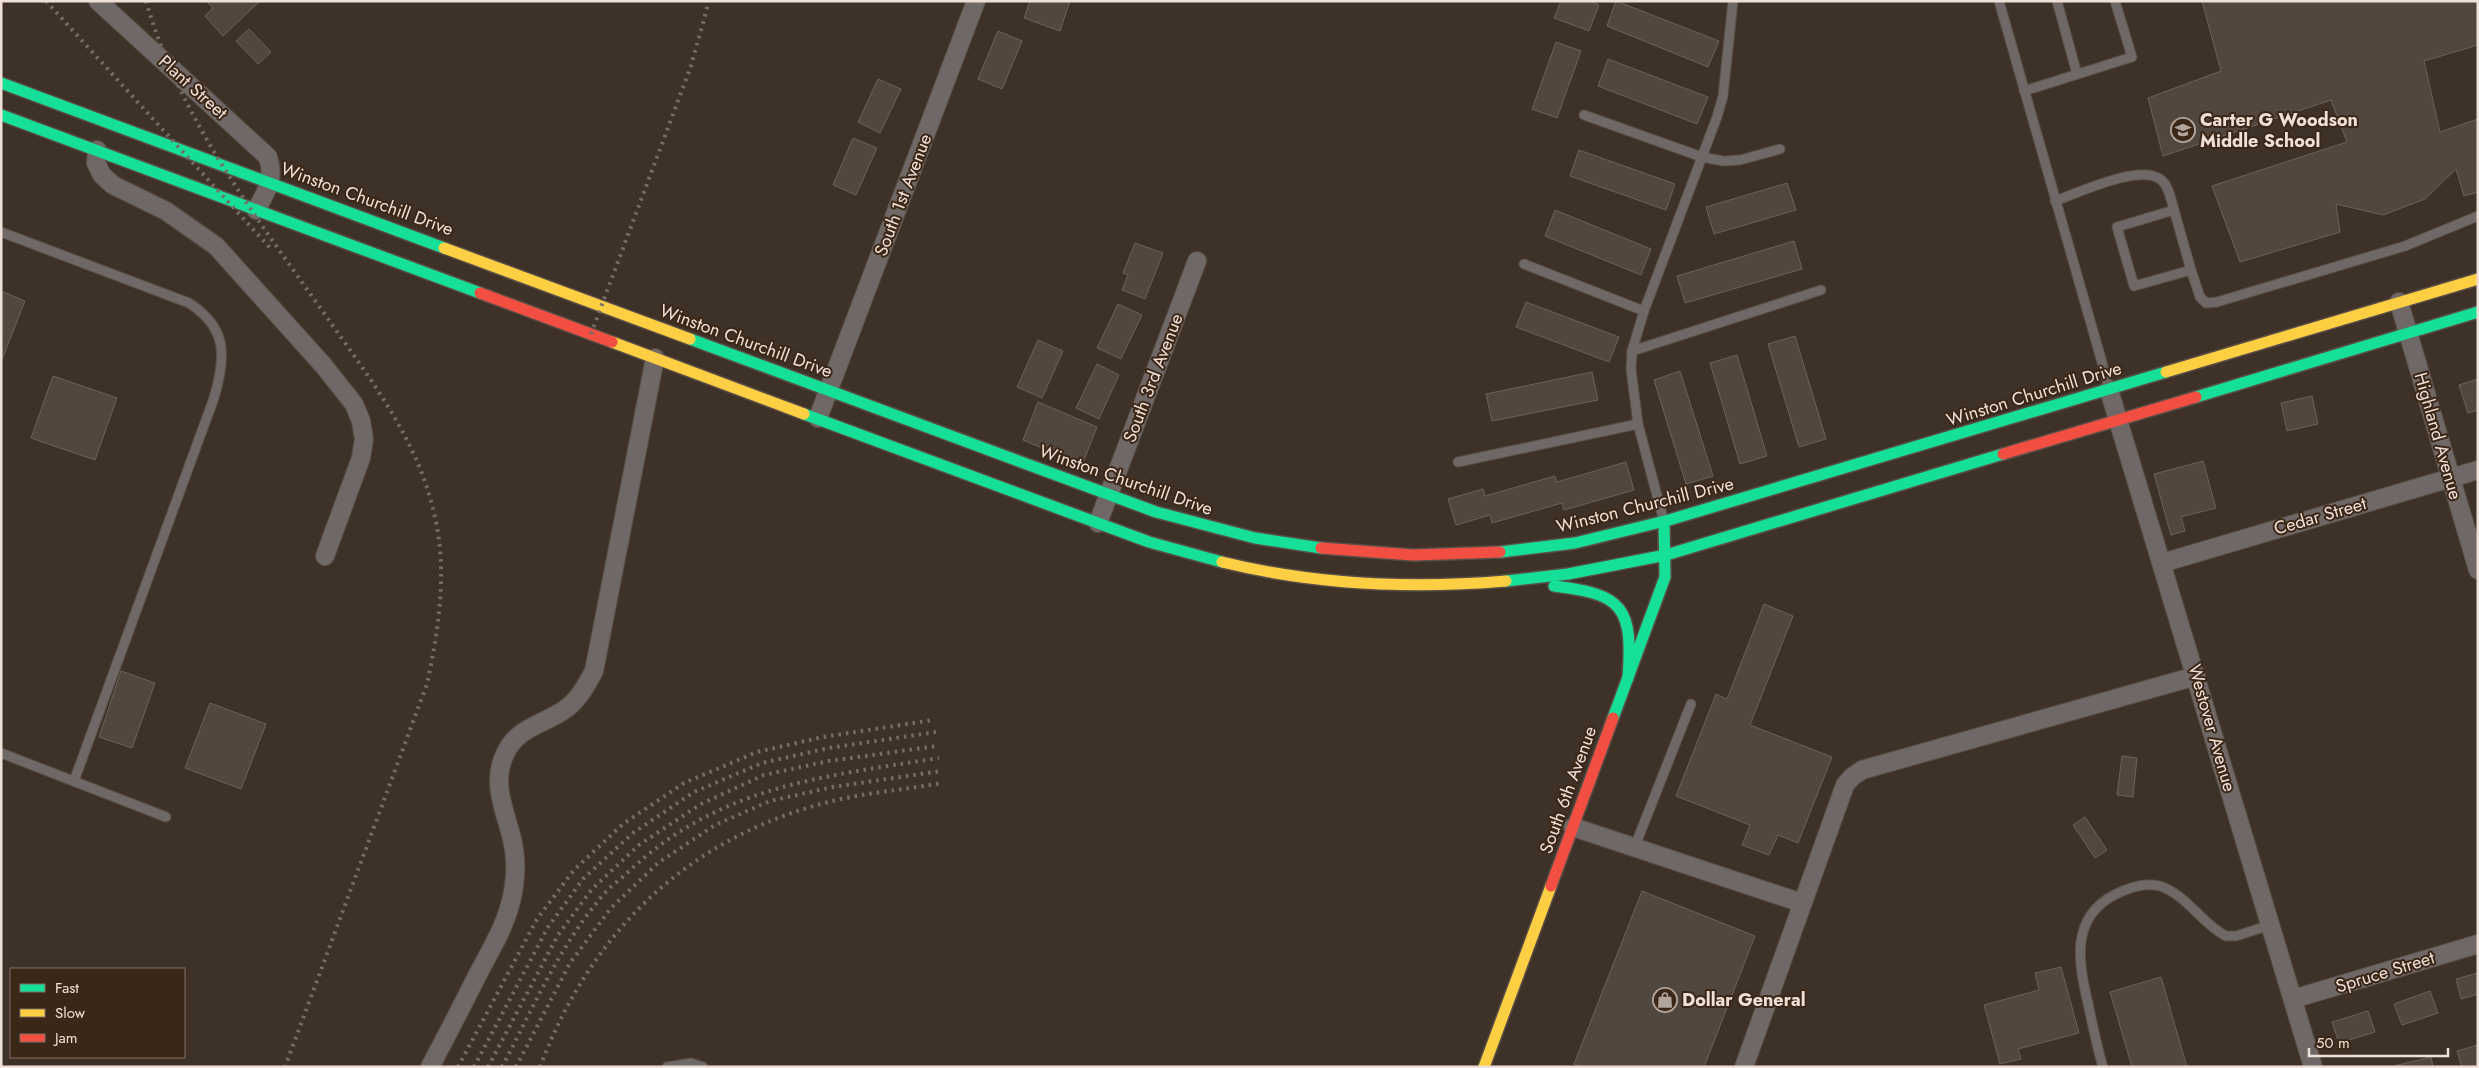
<svg xmlns="http://www.w3.org/2000/svg" width="2479" height="1068" font-family="Jost,sans-serif">
  <style>
    .building { fill: #51473f; stroke: #6c625a }
    .lines { fill: none; stroke-linecap: round; stroke-linejoin: round }
    .lane-casing { stroke: #594e46; stroke-width: 11 }
    .street-casing { stroke: #594e46; stroke-width: 20 }
    .fast-casing { stroke: #594e46; stroke-width: 14 }
    .slow-casing { stroke: #594e46; stroke-width: 14 }
    .jam-casing { stroke: #594e46; stroke-width: 14 }
    .lane { stroke: #6f6866; stroke-width: 9 }
    .street { stroke: #6f6866; stroke-width: 18 }
    .fast { stroke: #16e098; stroke-width: 11 }
    .slow { stroke: #ffcf43; stroke-width: 11 }
    .jam { stroke: #f24e42; stroke-width: 11 }
    .rail { stroke: #756e68; stroke-width: 4; stroke-dasharray: 2.5 5; stroke-linecap: butt }
    .labels { text-anchor: middle; stroke-width: 4; stroke-linejoin: round; paint-order: stroke }
    .street-label { font-size: 18px; fill: #efe1d7; stroke: #3b2717 }
    .poi-label { font-size: 18px; font-weight: bold; fill: #efe1d7; stroke: #3b2717; text-anchor: start }
  </style>
  <rect width="100%" height="100%" fill="#3e3228"/>
  <g class="building">
    <polygon points="206,1 260,1 223,36 205,16 213,8"/>
    <polygon points="1030,1 1070,1 1060,31 1024,18"/>
    <polygon points="1561,1 1589,1 1599,5 1589,31 1554,18"/>
    <polygon points="1616,1 1719,41 1708,67 1607,26"/>
    <polygon points="2202,1 2478,1 2478,45 2424,61 2440,132 2478,119 2478,192 2464,196 2456,169 2425,199 2383,215 2336,204 2340,232 2240,262 2212,186 2347,142 2331,100 2163,156 2148,98 2221,71"/>
    <polygon points="249,29 271,52 258,64 236,41"/>
    <polygon points="998,31 1022,41 1002,89 978,79"/>
    <polygon points="1556,42 1581,51 1557,118 1532,109"/>
    <polygon points="1608,59 1708,97 1697,124 1598,86"/>
    <polygon points="878,79 901,89 880,133 858,122"/>
    <polygon points="853,138 877,148 856,195 833,185"/>
    <polygon points="1579,150 1675,184 1666,210 1570,176"/>
    <polygon points="1787,183 1796,210 1714,234 1706,207"/>
    <polygon points="1555,210 1651,249 1641,275 1545,236"/>
    <polygon points="1794,241 1802,269 1685,303 1677,276"/>
    <polygon points="1135,243 1163,253 1145,299 1122,290 1128,275 1123,273"/>
    <polygon points="1,291 25,301 1,362"/>
    <polygon points="1526,302 1619,337 1609,362 1516,327"/>
    <polygon points="1118,304 1142,315 1121,359 1097,348"/>
    <polygon points="1795,336 1826,439 1799,447 1768,344"/>
    <polygon points="1038,340 1063,351 1042,398 1017,387"/>
    <polygon points="1737,355 1767,456 1740,464 1710,363"/>
    <polygon points="1097,364 1119,375 1099,419 1076,408"/>
    <polygon points="1680,371 1713,476 1686,484 1654,380"/>
    <polygon points="1592,372 1598,400 1492,421 1486,394"/>
    <polygon points="53,376 117,398 95,460 31,438"/>
    <polygon points="2478,379 2478,410 2468,413 2459,385"/>
    <polygon points="2312,396 2318,424 2287,431 2281,403"/>
    <polygon points="1038,402 1097,427 1082,465 1023,440"/>
    <polygon points="2203,461 2216,508 2181,517 2185,531 2171,535 2154,474"/>
    <polygon points="1626,462 1634,490 1564,510 1562,503 1492,523 1490,515 1456,525 1448,499 1483,489 1485,496 1555,476 1557,482"/>
    <polygon points="1764,604 1793,616 1750,725 1832,757 1798,843 1778,835 1769,855 1742,845 1750,825 1676,796 1716,694 1727,699"/>
    <polygon points="121,671 155,683 132,748 99,737"/>
    <polygon points="210,703 266,724 241,789 185,768"/>
    <polygon points="2122,756 2137,758 2133,797 2117,795"/>
    <polygon points="2085,817 2107,850 2095,858 2073,825"/>
    <polygon points="1642,891 1755,936 1704,1067 1581,1067 1574,1064"/>
    <polygon points="2061,967 2079,1033 2018,1049 2021,1059 2000,1064 1984,1005 2039,990 2035,973"/>
    <polygon points="2478,973 2478,994 2461,999 2456,979"/>
    <polygon points="2161,977 2187,1067 2132,1067 2110,992"/>
    <polygon points="2430,991 2438,1013 2402,1025 2394,1004"/>
    <polygon points="2368,1011 2375,1032 2339,1043 2332,1022"/>
    <polygon points="2478,1045 2478,1067 2462,1067 2457,1051"/>
    <polygon points="2431,1057 2433,1067 2394,1067 2394,1066"/>
  </g>
  <g class="lines">
    <defs>
      <g id="lane">
        <polyline points="1999,1 2109,387"/>
        <polyline points="2057,1 2077,74"/>
        <polyline points="2024,91 2132,57 2115,1"/>
        <polyline points="1584,115 1702,157 1723,161 1740,160 1780,149"/>
        <path d="M 2055,201 C 2078,193 2138,164 2160,179 C 2169,185 2171,200 2174,210"/>
        <polygon points="2174,210 2191,270 2134,286 2117,227"/>
        <path d="M 1,232 L 189,303 C 228,328 226,357 214,398 L 74,781"/>
        <polyline points="1524,264 1644,311"/>
        <polyline points="2191,270 2200,297 2206,303 2217,302 2405,246 2478,216"/>
        <polyline points="1632,351 1821,290"/>
        <polyline points="1458,462 1638,424"/>
        <polyline points="1663,518 1638,424 1631,369 1632,351 1644,311 1717,117 1723,96 1733,1"/>
        <polyline points="1,753 166,817"/>
        <polyline points="1635,846 1691,704"/>
        <polyline points="667,1067 691,1063 703,1067"/>
        <path d="M 2103,1067 C 2097,1047 2093,1027 2089,1008 C 2079,965 2068,918 2116,894 C 2130,887 2145,882 2160,886 C 2187,895 2202,924 2226,936 L 2236,936 L 2270,925"/>
      </g>
      <g id="street">
        <path d="M 98,1 L 268,157 C 275,179 267,191 256,210"/>
        <polyline points="97,150 96,163 102,175 113,185 166,211 216,246 323,365 354,404 361,421 364,439 361,458 325,556"/>
        <polyline points="2399,302 2478,570"/>
        <polyline points="2109,390 2313,1067"/>
        <polyline points="818,418 976,1"/>
        <polyline points="1098,523 1197,261"/>
        <polyline points="2162,563 2478,470"/>
        <polyline points="1573,827 1802,903"/>
        <polyline points="2293,999 2478,944"/>
        <path d="M 430,1067 C 447,1035 463,1004 479,972 C 493,946 508,921 513,892 C 516,875 516,855 512,839 C 505,810 491,783 505,754 C 516,729 540,725 561,712 C 577,703 586,686 594,671 L 655,358"/>
        <polyline points="1744,1067 1845,785 1852,777 1862,770 2196,676"/>
      </g>
      <g id="fast">
        <polyline points="1,83 444,248"/>
        <polyline points="1,115 480,293"/>
        <polyline points="690,339 1156,512 1255,538 1321,548"/>
        <polyline points="2196,397 2478,312"/>
        <polyline points="804,414 1149,542 1222,562"/>
        <polyline points="1500,552 1575,543 1669,520 2166,372"/>
        <polyline points="1506,581 1568,574 1666,555 2003,454"/>
        <path d="M 1554,586 C 1624,594 1633,608 1628,678"/>
        <polyline points="1613,718 1665,577 1664,522"/>
      </g>
      <g id="slow">
        <polyline points="444,248 690,339"/>
        <polyline points="612,342 804,414"/>
        <polyline points="2166,372 2478,279"/>
        <path d="M 1222,562 C 1315,585 1411,589 1506,581"/>
        <polyline points="1484,1067 1551,886"/>
      </g>
      <g id="jam">
        <polyline points="480,293 612,342"/>
        <polyline points="2003,454 2196,397"/>
        <polyline points="1321,548 1413,555 1500,552"/>
        <polyline points="1551,886 1613,718"/>
      </g>
    </defs>
    <use href="#lane" class="lane-casing"/>
    <use href="#street" class="street-casing"/>
    <use href="#fast" class="fast-casing"/>
    <use href="#slow" class="slow-casing"/>
    <use href="#jam" class="jam-casing"/>
    <use href="#lane" class="lane"/>
    <use href="#street" class="street"/>
    <use href="#fast" class="fast"/>
    <use href="#slow" class="slow"/>
    <use href="#jam" class="jam"/>
    <g class="rail">
      <polyline points="46,1 271,249"/>
      <path d="M 146,1 C 181,123 261,223 333,326 C 374,384 418,442 434,513 C 448,570 439,628 427,684 L 285,1067"/>
      <polyline points="591,334 691,66 709,1"/>
      <polyline points="458,1067 537,919 574,870 623,824 684,783 757,752 823,737 933,720"/>
      <polyline points="474,1067 548,927 583,879 633,833 694,792 762,763 829,748 936,732"/>
      <polyline points="488,1067 558,935 592,889 639,845 701,804 764,775 829,761 937,746"/>
      <path d="M 502,1067 C 532,1010 558,949 599,900 C 606,890 617,882 626,874 C 718,786 820,777 939,758"/>
      <polyline points="516,1067 570,963 611,908 658,863 715,825 770,801 833,787 941,771"/>
      <path d="M 540,1067 C 592,928 694,832 841,799 C 874,792 908,789 942,783"/>
    </g>
  </g>
  <defs>
    <symbol id="school-ring" viewBox="-11 -11 22 22"><circle r="9.5" fill="#3b2717" stroke="#b1a49a" stroke-width="1.5"/><path d="M0-5L7-2L0 1L-7-2ZM-4 1L0 2.5L4 1V4Q0 6-4 4Z" fill="#b1a49a"/></symbol>
    <symbol id="shop-ring" viewBox="-11 -11 22 22"><circle r="9.5" fill="#3b2717" stroke="#b1a49a" stroke-width="1.5"/><path d="M-5-2.5h2.3a2.7 3.5 0 0 1 5.4 0H5L5.5 6h-11ZM-1.5-2.5h3a1.5 2.3 0 0 0-3 0Z" fill="#b1a49a"/></symbol>
  </defs>
  <g fill-rule="evenodd">
    <use href="#school-ring" x="2169" y="116" width="28" height="28"/>
    <use href="#shop-ring" x="1651" y="986" width="28" height="28"/>
  </g>
  <g class="labels">
    <g class="street-label">
      <text transform="translate(193 87) rotate(42)" y="6">Plant Street</text>
      <text transform="translate(903 195) rotate(-69)" y="6">South 1st Avenue</text>
      <text transform="translate(367 199) rotate(20)" y="6">Winston Churchill Drive</text>
      <text transform="translate(746 341) rotate(20)" y="6">Winston Churchill Drive</text>
      <text transform="translate(1153 378) rotate(-69)" y="6">South 3rd Avenue</text>
      <text transform="translate(2034 394) rotate(-17)" y="6">Winston Churchill Drive</text>
      <text transform="translate(2438 436) rotate(74)" y="6">Highland Avenue</text>
      <text transform="translate(1126 480) rotate(19)" y="6">Winston Churchill Drive</text>
      <text transform="translate(1645 505) rotate(-14)" y="6">Winston Churchill Drive</text>
      <text transform="translate(2320 516) rotate(-16)" y="6">Cedar Street</text>
      <text transform="translate(2212 728) rotate(74)" y="6">Westover Avenue</text>
      <text transform="translate(1568 790) rotate(-70)" y="6">South 6th Avenue</text>
      <text transform="translate(2385 972) rotate(-17)" y="6">Spruce Street</text>
    </g>
    <g class="poi-label">
      <text x="2200" y="126">Carter G Woodson<tspan x="2200" dy="21">Middle School</tspan></text>
      <text x="1682" y="1006">Dollar General</text>
    </g>
  </g>
  <rect width="2479" height="1068" fill="none" stroke="#efe1d7" stroke-width="5"/>
  <rect x="10" y="968" width="175" height="90" fill="#3b2717" stroke="#837164"/>
  <rect x="20" y="984" width="25" height="8" fill="#16e098" stroke="#837164"/>
  <text x="55" y="993" font-size="15" fill="#efe1d7">Fast</text>
  <rect x="20" y="1009" width="25" height="8" fill="#ffcf43" stroke="#837164"/>
  <text x="55" y="1018" font-size="15" fill="#efe1d7">Slow</text>
  <rect x="20" y="1034" width="25" height="8" fill="#f24e42" stroke="#837164"/>
  <text x="55" y="1043" font-size="15" fill="#efe1d7">Jam</text>
  <path d="M2309 1048v8h139v-8" fill="none" stroke="#efe1d7" stroke-width="2.5"/>
  <text x="2316" y="1048" font-size="15" fill="#efe1d7" stroke="#3b2717" stroke-width="4" paint-order="stroke">50 m</text>
</svg>
